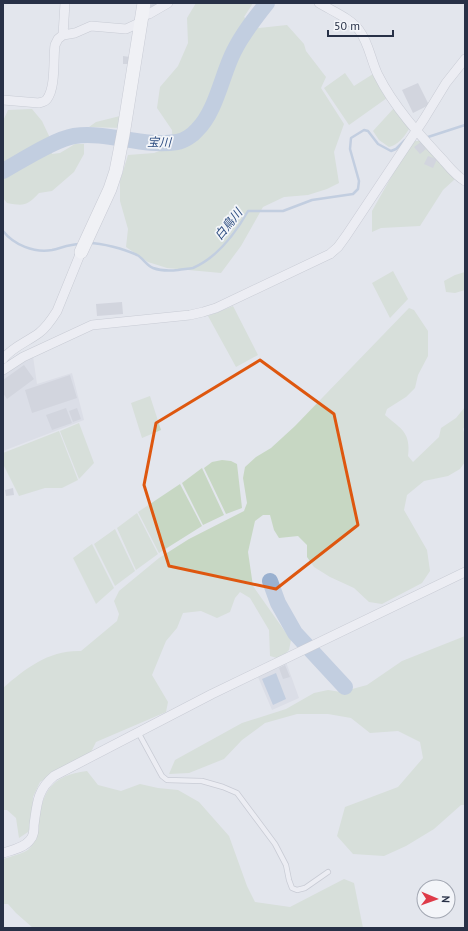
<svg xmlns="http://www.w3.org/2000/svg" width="468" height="931" font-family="'PT Sans','Noto Sans JP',sans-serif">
<rect width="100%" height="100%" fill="#e3e6ed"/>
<path fill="#d1d5df" d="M33,356L37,384L72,373L84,420L3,451V375Z
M286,662L299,698L272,710L258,677Z"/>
<path fill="#c7d7c3" d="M196,3H253L244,17L259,28L287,25L304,44L306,51L326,77L321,88L344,124L334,152L339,183L327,189L308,195L284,197L263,207L241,246L221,273L167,268L148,262L126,247L128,229L120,201V181L128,155L154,153L173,146L172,130L157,108L160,87L178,66L188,43L187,18Z
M345,73L354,86L373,74L387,98L349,125L324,88Z
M394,108L409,129C404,137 398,145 389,147L379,140L373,131Z
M32,109L42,121L50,138L52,154L60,153L75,144H84V154L74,172L52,191L39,193C27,206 24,206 7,203L3,198V121L8,110Z
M120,116L122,128L89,127L96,122Z
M415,141H423L455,179L443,190L420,226L381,228L372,232V211L407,149Z
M393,271L408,299L390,318L372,283Z
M465,272V290L455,293L446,292L444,281L455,275Z
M233,306L258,355L236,367L208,316Z
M409,308L414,310L428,331V356L418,375L415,388L406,397L387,409L385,415C401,429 411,432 408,456L413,462L439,437L441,428L456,418L465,407V426L463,429L465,435V462L460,469L448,476L424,481L407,495L404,510L427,550L430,571L422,583L382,604L369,602L354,588L330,577L314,567L307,557V545L298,536L279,538L274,530L270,515H263L255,521L248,552L253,586L291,640L289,650L280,659L270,656L269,630L250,598L240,592L235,598L230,612L217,618L201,611L183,613L177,628L166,641L152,675L168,702L166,712L96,742L91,752L64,767L40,782L33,797L32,822L28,832L19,838L16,818L7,810H3V688C26,668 49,650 81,651L117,621L119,614L114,601L119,591L159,558L189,539L244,511L247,503L243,478L245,467L256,457L271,448L295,426Z
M150,396L161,430L142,438L131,403Z
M79,423L94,463L79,479L60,431Z
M59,431L78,480L62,488H45L19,496L3,464V453Z
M222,460L231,461L237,464L242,508L226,514L204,468L212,462Z
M202,468L224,515L203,525L182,483Z
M180,484L202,526L159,553L138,512Z
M137,513L158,554L136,570L117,528Z
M115,529L135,571L115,586L94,544Z
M92,544L114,588L96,604L73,558Z
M465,636V805H461L434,829L406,846L384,856L353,854L337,836L345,807L398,787L423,758L420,742L398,731L370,733L351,718L328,714H297L265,723L242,740L224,759L189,773L169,774L175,760L242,723L286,709L314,693L328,690L341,692L367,685L402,661Z
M87,771L98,785L121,791L140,784L158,788L178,790L199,802L229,836L247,886L255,902L290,907L344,879L354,883L363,928H33L16,913L8,904H3V859C9,857 25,853 29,849C36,842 37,833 38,824C43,790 51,776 87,771Z"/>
<path fill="#9ab1d0" d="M276,673L286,699L273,705L262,679Z"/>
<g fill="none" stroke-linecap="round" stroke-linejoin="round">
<path stroke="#9ab1d0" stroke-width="2.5" d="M428,137L465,125
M3,231C14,245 34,253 52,250C61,248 70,244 80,244
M89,243C102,243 124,249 137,255C143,258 147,266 153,268C161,271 169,271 178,270C182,269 188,269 193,268C218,257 235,234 248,211H283L312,200L353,194L358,189L359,181L350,149L351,138L364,130L368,131L378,144L391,151L396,149L405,140"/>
<path stroke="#9ab1d0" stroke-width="16" d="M3,171C21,161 55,139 74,136C108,131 143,148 177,142C184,141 193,135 197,130C216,112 222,74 234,51C243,33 255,18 267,3
M270,581L278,603L295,633L345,687"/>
</g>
<path fill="#bcc1cd" d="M154,3H165L153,10L150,5Z
M123,56L130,57V64H123Z
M418,83L429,105L413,113L402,90Z
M421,142L426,149L420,154L414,147Z
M428,156L437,159L433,168L424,164Z
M122,302L123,314L97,316L96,304Z
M24,365L34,379L7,399L3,393V380Z
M70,375L77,398L32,413L25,390Z
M66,408L72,423L52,430L46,415Z
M77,408L81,419L73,422L69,411Z
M13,488L14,495L6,496L5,490Z
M285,665L290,677L283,679L279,668Z"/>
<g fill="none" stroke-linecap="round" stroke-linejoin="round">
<defs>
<path id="lane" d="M138,732L162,776L167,780L202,781L223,787L237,793L275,844L286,865L289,880L292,888L297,890L305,888L328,872"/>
<path id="street" d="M319,3C332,11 350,18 359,30C369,43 371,61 378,75C394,107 419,134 443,160C449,167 456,176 465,181
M142,16L149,14L168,3
M63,35L65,3
M3,100L39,103C42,102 45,102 47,99C56,87 53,59 55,45L58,39L63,35L75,33L91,26L126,29L141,22
M3,359C12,347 27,342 39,333C47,327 52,319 57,311L81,252
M3,370L23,357L92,325L190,315L203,312L216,308L330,254L338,247L346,236L424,119L446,83L465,59
M3,853C12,850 24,848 30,840C34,836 34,830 34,825C37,804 37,790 54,776L212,694L465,572"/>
<path id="secondary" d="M81,252L110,189L116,171L123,135L144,3"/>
</defs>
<use href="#lane" stroke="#a7acb8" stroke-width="6"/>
<use href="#street" stroke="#a7acb8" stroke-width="10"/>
<use href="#secondary" stroke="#a7acb8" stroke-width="14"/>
<use href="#lane" stroke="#f6f7fa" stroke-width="4.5"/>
<use href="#street" stroke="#f6f7fa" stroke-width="9"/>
<use href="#secondary" stroke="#fff" stroke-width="13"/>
</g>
<path d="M0 0H468V931H0ZM260,360L334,414L358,525L276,589L169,566L144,485L156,423Z" fill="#e3e6ed" fill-opacity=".55" fill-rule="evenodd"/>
<path fill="none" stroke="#de570f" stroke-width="3" stroke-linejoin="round" d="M260,360L334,414L358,525L276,589L169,566L144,485L156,423Z"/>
<g text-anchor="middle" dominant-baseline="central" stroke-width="3.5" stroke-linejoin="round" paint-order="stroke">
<g font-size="12" font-style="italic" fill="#2d4d80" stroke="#f3f5f9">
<text transform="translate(159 142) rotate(1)">宝川</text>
<text transform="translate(228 224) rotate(-51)">白鳥川</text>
</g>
</g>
<rect width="468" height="931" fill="none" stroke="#283147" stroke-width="8"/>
<g transform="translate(436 899) rotate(92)"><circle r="19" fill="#f3f5f9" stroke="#a2a7b2"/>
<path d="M0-3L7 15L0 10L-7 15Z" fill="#de3b49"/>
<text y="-6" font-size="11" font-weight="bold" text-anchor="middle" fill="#283147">N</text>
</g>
<path d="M328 30v6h65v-6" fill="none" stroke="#283147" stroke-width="2"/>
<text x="334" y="30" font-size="12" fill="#283147" stroke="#f3f5f9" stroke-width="3" paint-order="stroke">50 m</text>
</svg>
